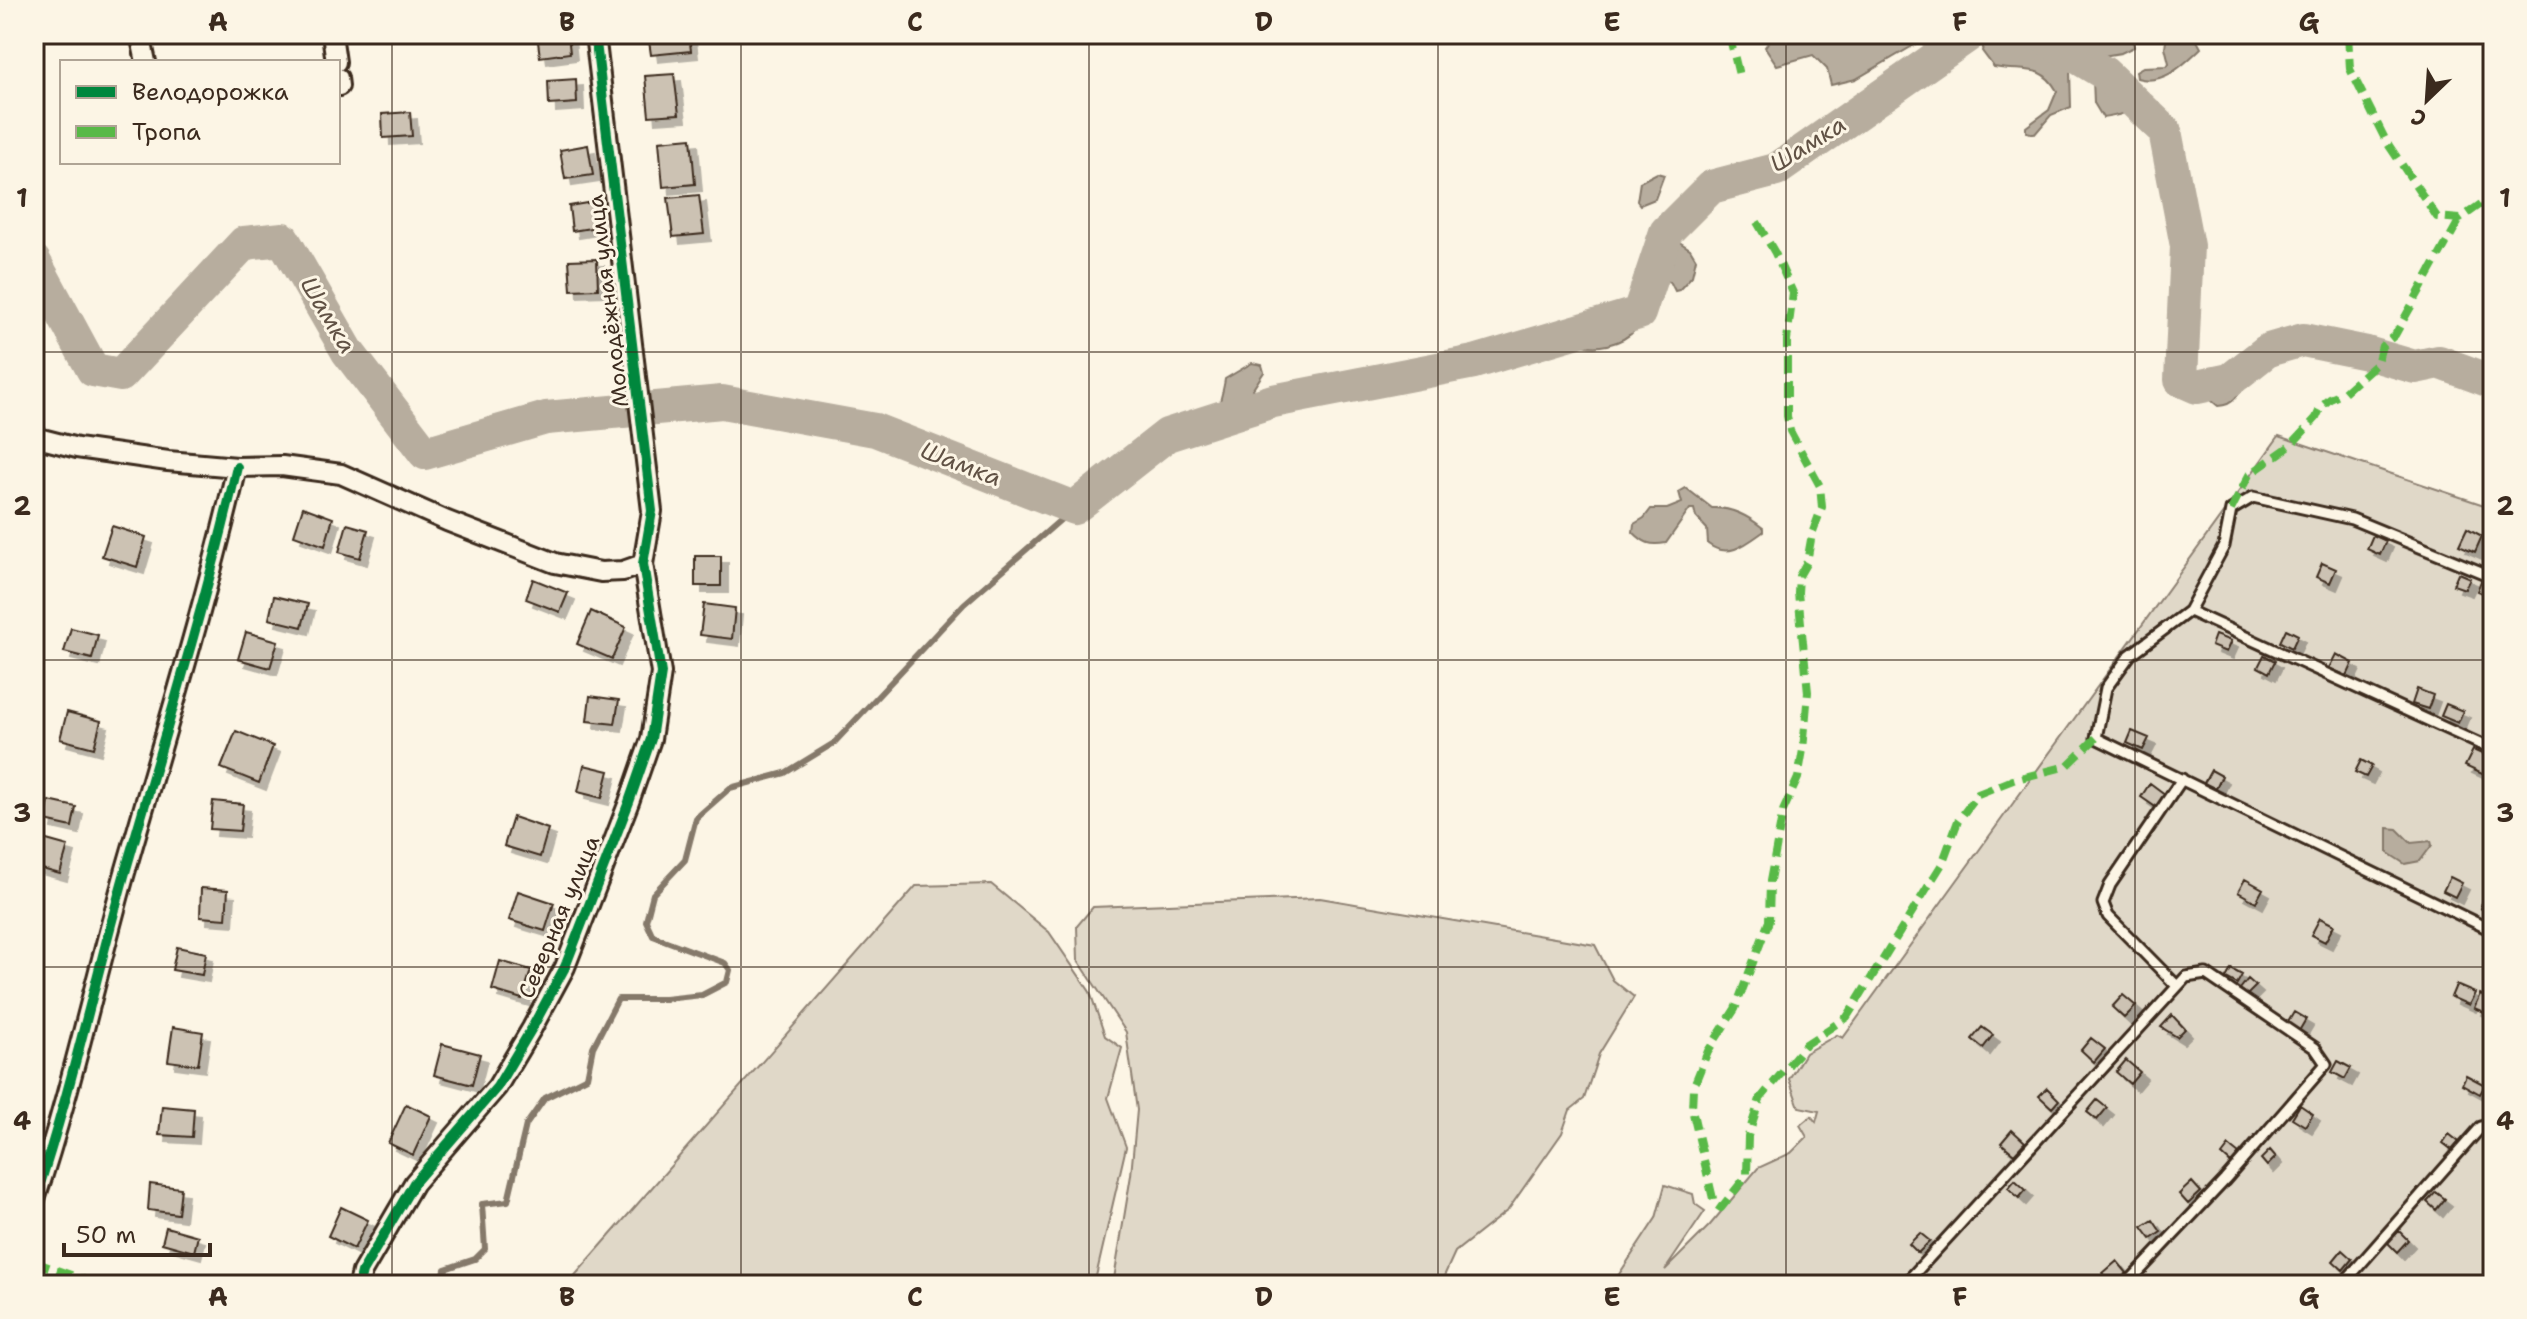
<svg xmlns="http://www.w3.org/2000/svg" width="2527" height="1319" font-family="'Shantell Sans',sans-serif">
<defs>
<filter id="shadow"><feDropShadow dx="7" dy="7" stdDeviation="0" flood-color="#0004"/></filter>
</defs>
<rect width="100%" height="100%" fill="#fcf5e5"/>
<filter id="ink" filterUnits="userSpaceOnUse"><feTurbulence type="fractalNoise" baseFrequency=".0125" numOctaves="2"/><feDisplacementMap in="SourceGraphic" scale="16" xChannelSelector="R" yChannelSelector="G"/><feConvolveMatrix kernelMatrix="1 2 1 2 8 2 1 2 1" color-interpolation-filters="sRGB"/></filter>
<g filter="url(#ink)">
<path fill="#e0d8c8" stroke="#8e8173" stroke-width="2" d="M2279,436L2493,508V1285H1612L1656,1218L1665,1185L1693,1194L1695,1204L1705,1211L1665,1270L1710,1225L1758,1168L1791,1153L1807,1137L1800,1125L1811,1116L1816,1122L1819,1111L1799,1107L1789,1079L1805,1053L1837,1035L1843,1038Z
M991,884L1049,932L1090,992L1105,1036L1122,1048L1108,1098L1126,1147L1094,1285H554L571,1280L916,886Z
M1320,898L1595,945L1613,980L1634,997L1599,1054L1584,1099L1570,1110L1562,1133L1508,1210L1455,1252L1440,1285H1113L1131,1175L1137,1110L1126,1032L1078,960L1077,926L1093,907Z"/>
<path fill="#b7ad9e" stroke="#85796b" stroke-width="2" d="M1774,34H1933L1856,79L1831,85L1827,69L1813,55L1777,65L1765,47Z
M1986,34H2131L2134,47L2121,53L2072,61L2070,70L2071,107L2051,115L2035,134L2026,132V127L2049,110L2057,91C2041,62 2023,73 1994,67L1982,51Z
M2167,35L2195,37L2201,48C2183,65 2163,86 2137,78L2136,71L2143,67L2167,66L2169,63L2165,47Z
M2093,79L2118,87L2133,84L2139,95C2134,114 2120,115 2103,118L2094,103Z
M1657,173L1664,175L1655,199L1640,205L1637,201L1640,182Z
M1673,238L1690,249L1696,259L1692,276L1679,290L1675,291L1671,283L1664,279L1673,261Z
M1633,321H1637V328C1622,345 1593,352 1573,341L1576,330L1595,327L1611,330Z
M2259,344L2270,347C2265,352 2258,354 2254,359C2240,375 2245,405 2218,406L2212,401L2211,389L2214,386L2233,381L2237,374L2235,358L2247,347Z
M1252,363L1262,365L1264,372L1247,398L1229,407L1228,424L1216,426C1216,410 1223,395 1225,379Z
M1686,488L1712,508C1732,507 1748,516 1763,528V532C1745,545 1728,559 1708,544L1707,529L1696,517L1694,509H1690L1666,543C1650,546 1644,543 1633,532L1634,524L1644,518L1651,509H1667L1682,503L1679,492Z
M2388,828L2397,829L2411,843L2431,841L2432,845L2420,861L2405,864L2388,853Z"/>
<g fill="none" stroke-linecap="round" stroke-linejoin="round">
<path stroke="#85796b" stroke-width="6" d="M442,1285L445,1269L475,1259L485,1249L482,1204L508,1201L526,1125L545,1098L587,1077L593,1047L618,999H665L702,995L727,982L730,970L725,963L653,936L646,921L653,894L685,860L696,818L730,788L785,773L834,743L964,604L1074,508"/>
<path stroke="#b7ad9e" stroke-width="34" d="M2041,35L2104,73L2165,131L2187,246L2181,380L2197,387L2230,380L2268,350L2303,340L2367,353L2415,367L2439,362L2493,382
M34,261L93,370L121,375L244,243L283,239L348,352L425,453L546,418L722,402L875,430L1074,508L1167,435L1273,401L1474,362L1639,313L1666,232L1711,187L1776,170L1970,34"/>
</g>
<path fill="#ccc2b3" stroke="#3b2a1e" stroke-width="2" filter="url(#shadow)" d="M537,34H568L570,53L540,57Z
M648,34H689L691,51L651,55Z
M674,74L679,114L649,116L645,76Z
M576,79L577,103L549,105L548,81Z
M410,112L412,136L383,138L382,114Z
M691,138L695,184L663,187L659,141Z
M588,145L593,175L565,179L560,150Z
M699,195L704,234L673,237L668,198Z
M593,202L597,227L572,231L569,206Z
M597,259L598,289L571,290L569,260Z
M303,507L333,518L325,546L294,535Z
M347,524L368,530L360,558L339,552Z
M112,526L146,537L137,567L102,556Z
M2467,528L2482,536L2475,552L2459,545Z
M2373,535L2386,541L2380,555L2367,549Z
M695,556H721V586H695Z
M2322,563L2336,569L2330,583L2316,577Z
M2458,573L2470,578L2465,589L2453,585Z
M533,579L568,593L560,612L526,599Z
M2481,581L2493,586L2489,596L2477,591Z
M274,596L308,604L302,627L269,619Z
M704,604L735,608L732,639L700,635Z
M591,611L626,627L612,659L577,644Z
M71,628L98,635L92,659L64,652Z
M2286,629L2298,635L2292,648L2280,642Z
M246,632L278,641L270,668L238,659Z
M2215,635L2231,641L2226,652L2211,646Z
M2336,654L2353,663L2347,676L2329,668Z
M2264,655L2275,661L2269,673L2258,667Z
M2417,689L2433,695L2428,709L2412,704Z
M590,696L619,700L615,724L587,721Z
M2446,704L2463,711L2458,723L2441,716Z
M67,712L101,721L94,748L60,739Z
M236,731L273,746L259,783L221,768Z
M2132,731L2149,738L2143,750L2127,743Z
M2473,750L2493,759V779L2465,766Z
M2361,760L2372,766L2366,777L2355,772Z
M584,765L609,771L602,798L578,792Z
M2211,770L2222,776L2216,789L2204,783Z
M2150,783L2166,795L2157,808L2141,797Z
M49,801L76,807L72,827L45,821Z
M213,801L243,804L240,831L210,829Z
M513,817L548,829L540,857L504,846Z
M43,839L68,846L60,874L35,867Z
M2450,877L2462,883L2455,897L2443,891Z
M2245,879L2263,889L2256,902L2238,892Z
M201,888L228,890L226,919L200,917Z
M518,891L554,903L545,931L509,920Z
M2485,897L2493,901V915L2480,908Z
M2320,918L2334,925L2325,942L2311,935Z
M177,947L206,953L202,975L172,970Z
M500,961L531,970L522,999L492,990Z
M2231,969L2242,975L2237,984L2226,978Z
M2248,979L2256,986L2247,995L2240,989Z
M2456,985L2475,993L2469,1005L2451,997Z
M2480,994L2493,1000V1016L2474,1008Z
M2123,995L2136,1006L2124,1018L2112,1007Z
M2294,1012L2306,1019L2299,1031L2287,1024Z
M2172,1015L2185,1029L2177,1037L2161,1027Z
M173,1027L203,1032L198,1065L168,1061Z
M1982,1027L1993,1035L1983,1048L1972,1039Z
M2091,1038L2105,1049L2094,1062L2081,1050Z
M442,1044L480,1054L472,1085L434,1075Z
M2126,1060L2140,1072L2130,1084L2116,1072Z
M2338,1061L2351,1068L2345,1079L2332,1072Z
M2466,1075L2485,1085L2480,1094L2462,1084Z
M2047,1088L2059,1100L2052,1108L2039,1096Z
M2097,1100L2107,1108L2097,1120L2087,1112Z
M406,1104L431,1116L413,1155L388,1143Z
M2300,1105L2313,1114L2305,1126L2292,1118Z
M162,1106L194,1109L192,1137L159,1135Z
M2012,1130L2025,1142L2014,1154L2001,1143Z
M2449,1134L2459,1142L2452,1150L2443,1143Z
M2229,1146L2239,1154L2231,1163L2222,1155Z
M2270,1150L2276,1157L2267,1166L2261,1159Z
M2015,1180L2026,1190L2019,1198L2008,1188Z
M2192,1182L2201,1192L2188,1204L2179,1194Z
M150,1184L181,1188L178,1214L148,1210Z
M2436,1192L2445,1199L2436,1210L2427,1202Z
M341,1207L368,1220L354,1249L328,1236Z
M2153,1220L2161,1232L2151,1239L2142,1227Z
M166,1227L198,1236L194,1252L162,1243Z
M2399,1231L2408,1240L2397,1252L2388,1243Z
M1920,1233L1930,1241L1918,1253L1909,1244Z
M2342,1250L2352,1259L2343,1270L2333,1261Z
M2117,1261L2127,1273L2113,1285L2103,1273Z"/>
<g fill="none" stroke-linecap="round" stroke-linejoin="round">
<defs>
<path id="lane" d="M2493,577L2352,519L2253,497L2231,510L2224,546L2189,611L2130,655L2106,688L2096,738L2493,931
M2189,611L2493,750
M2177,986L2108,916L2103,903L2110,885L2182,779
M1904,1285L2186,977L2206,974L2315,1048L2326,1064L2225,1180L2126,1285
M2342,1285L2481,1127L2493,1124"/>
<path id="street" d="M140,34L146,62
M332,34L336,62
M338,78L339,86
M34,437L77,448L168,461L237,467L282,466L341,474L447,521L555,563L601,572L623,571L643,564
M34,1202C70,1095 94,984 124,876C163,740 205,605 237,467
M359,1285L362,1272L414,1183L497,1087L532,1028L565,967L629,802L651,739L661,673L643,564L652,511L595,34"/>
</defs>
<use href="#lane" stroke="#3b2a1e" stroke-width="15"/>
<use href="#street" stroke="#3b2a1e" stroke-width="24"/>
<use href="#lane" stroke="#fcf5e5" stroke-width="9"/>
<use href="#street" stroke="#fcf5e5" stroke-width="18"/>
<path stroke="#58b947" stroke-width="8" stroke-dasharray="16 8" stroke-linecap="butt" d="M1729,34L1739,75
M2348,34L2350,69L2386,141L2437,217L2460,219L2481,204L2493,192
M1757,222L1775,253L1793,293L1787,340V416L1790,431L1820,486L1822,507L1812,534L1807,562L1799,576L1798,593L1808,692L1803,750L1798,778L1783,811L1770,881L1769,921L1735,1009L1708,1051L1693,1088L1692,1109L1714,1203L1721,1208L1747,1175L1748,1136L1760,1099L1806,1044L1847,1017L1942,864L1958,821L1978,794L2013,780L2067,766L2096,738
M2231,510L2249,475L2290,446L2316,418L2321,407L2330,399L2342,394L2377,363L2382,346L2395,335L2460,219
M34,1262L99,1285"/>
<defs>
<path id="cycleway" d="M34,1202C70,1095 94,984 124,876C163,740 205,605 237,467
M359,1285L362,1272L414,1183L497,1087L532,1028L565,967L629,802L651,739L661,673L643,564L652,511L595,34"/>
</defs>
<use href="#cycleway" stroke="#fcf5e5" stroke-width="15"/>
<use href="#cycleway" stroke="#00873e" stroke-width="10"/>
</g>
</g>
<path fill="none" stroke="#3b2a1e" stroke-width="2" stroke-opacity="0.55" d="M392,34V1285M741,34V1285M1089,34V1285M1438,34V1285M1786,34V1285M2135,34V1285M34,352H2493M34,660H2493M34,967H2493"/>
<g text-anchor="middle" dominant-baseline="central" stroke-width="6" stroke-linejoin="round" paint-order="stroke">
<g font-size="22" fill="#3b2a1e" stroke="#fcf5e5">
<text transform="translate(608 301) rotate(-97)">Молодёжная улица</text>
<text transform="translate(559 917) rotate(-67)">Северная улица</text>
</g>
<g font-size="24" font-style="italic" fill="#605144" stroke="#fcf5e5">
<text transform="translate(1808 144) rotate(-32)">Шамка</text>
<text transform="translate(328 315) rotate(59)">Шамка</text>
<text transform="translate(961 464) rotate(21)">Шамка</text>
</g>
</g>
<rect width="2527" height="1319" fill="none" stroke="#fcf5e5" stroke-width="88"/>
<rect x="60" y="60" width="280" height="104" fill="#fcf5e5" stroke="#afa495" stroke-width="2"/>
<rect x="76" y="86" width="40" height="12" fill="#00873e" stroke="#afa495" stroke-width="2"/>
<text x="132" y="100" font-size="24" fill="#3b2a1e">Велодорожка</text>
<rect x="76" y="126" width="40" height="12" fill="#58b947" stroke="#afa495" stroke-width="2"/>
<text x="132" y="140" font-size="24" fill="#3b2a1e">Тропа</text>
<g transform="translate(2427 100) rotate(205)" stroke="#fcf5e5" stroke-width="6" paint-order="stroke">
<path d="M0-6L14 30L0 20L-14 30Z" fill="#3b2a1e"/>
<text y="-12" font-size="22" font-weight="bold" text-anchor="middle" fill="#3b2a1e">С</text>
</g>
<path d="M64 1243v12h146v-12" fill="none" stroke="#3b2a1e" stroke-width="4"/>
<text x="76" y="1243" font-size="24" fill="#3b2a1e" stroke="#fcf5e5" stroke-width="6" paint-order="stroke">50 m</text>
<rect x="44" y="44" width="2439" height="1231" fill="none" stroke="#3b2a1e" stroke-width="3"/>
<g font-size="26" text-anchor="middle" font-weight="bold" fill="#3b2a1e">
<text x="218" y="31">A</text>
<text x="567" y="31">B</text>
<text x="915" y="31">C</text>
<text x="1264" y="31">D</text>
<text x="1612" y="31">E</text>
<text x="1960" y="31">F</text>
<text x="2309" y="31">G</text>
<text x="22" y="207">1</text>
<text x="2505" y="207">1</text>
<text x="22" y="515">2</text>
<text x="2505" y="515">2</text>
<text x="22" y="822">3</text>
<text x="2505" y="822">3</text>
<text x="22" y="1130">4</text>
<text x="2505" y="1130">4</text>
<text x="218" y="1306">A</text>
<text x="567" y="1306">B</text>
<text x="915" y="1306">C</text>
<text x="1264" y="1306">D</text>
<text x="1612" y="1306">E</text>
<text x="1960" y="1306">F</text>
<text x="2309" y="1306">G</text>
</g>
</svg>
